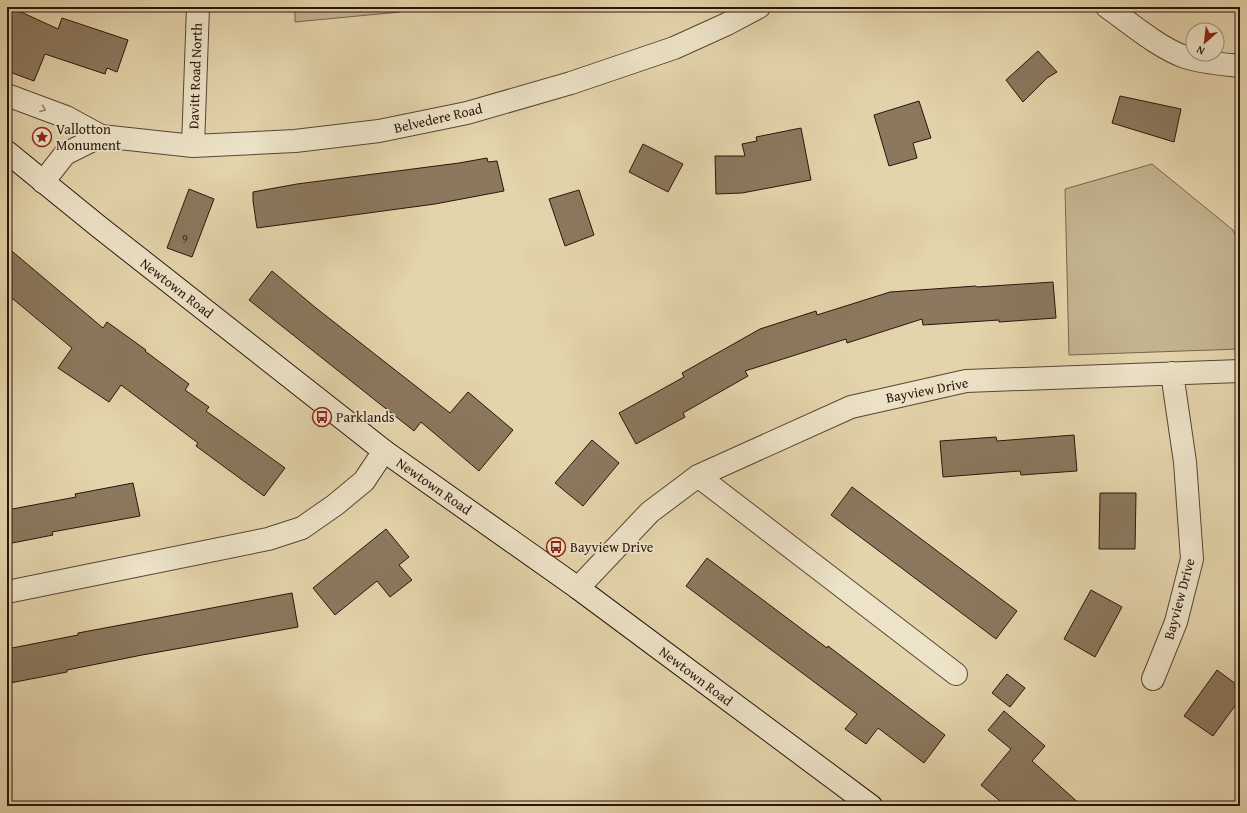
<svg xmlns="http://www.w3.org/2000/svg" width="1247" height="813" font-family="'Gentium Book Plus',serif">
<rect width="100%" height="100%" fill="#e4d4ab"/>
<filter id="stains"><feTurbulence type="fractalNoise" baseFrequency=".005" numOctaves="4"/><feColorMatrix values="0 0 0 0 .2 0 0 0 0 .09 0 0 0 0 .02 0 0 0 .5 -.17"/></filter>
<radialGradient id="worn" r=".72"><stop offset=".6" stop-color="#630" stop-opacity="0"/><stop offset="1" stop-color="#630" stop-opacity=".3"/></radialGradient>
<path fill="#c4b490" stroke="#77644e" d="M295,7H400V12L295,22Z
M1152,164L1233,230L1240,246V349L1069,355L1065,189Z"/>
<path fill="#8b785e" stroke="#2a150b" d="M7,7H10L58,29L62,18L128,40L117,72L107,68L105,74L45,54L34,81L7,71Z
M1038,51L1057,72L1047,78L1023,102L1006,80Z
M1120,96L1181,109L1174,142L1112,123Z
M919,101L931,138L913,143L917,158L889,166L874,115Z
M801,128L811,180L742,193L716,194L715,156H745L742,144L757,141L756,137Z
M643,144L683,164L668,192L629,172Z
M487,158L488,162L497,161L504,191L435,204L257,228L253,201V192L297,184L459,163Z
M189,189L214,199L192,257L167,248Z
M579,190L594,235L565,246L549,199Z
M7,247L103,328L107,322L146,350L145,351L189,384L185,390L209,407L206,411L285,468L264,496L196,446L198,443L121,385L109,402L58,368L72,348L7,294Z
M272,271L316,308L450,413L468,392L513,430L479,471L421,422L414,431L249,300Z
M1053,282L1056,318L999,322V320L923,325L922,319L847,343L846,339L745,371L748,376L683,413L685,417L636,444L619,413L684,377L682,373L760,329L816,311L817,315L890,292L976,286L977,287Z
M1074,435L1077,471L1021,475L1020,471L943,477L940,441L996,437L997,441Z
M592,440L619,463L583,506L555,483Z
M133,483L140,516L52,532L53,535L7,544V510L76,497L75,494Z
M852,487L1017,611L996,639L831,515Z
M1100,493H1136L1135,549H1099Z
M386,529L409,557L399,565L412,580L390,597L377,581L335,615L313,588Z
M707,558L827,648L828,646L945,735L924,763L878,728L866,744L845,729L857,714L686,586Z
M1091,590L1122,607L1095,657L1064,639Z
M292,593L298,627L142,655L67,670V672L10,683L7,669V649L78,635V633Z
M1217,670L1240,687V699L1213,736L1184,716Z
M1007,674L1025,688L1010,707L992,693Z
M1004,711L1045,746L1032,761L1082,806H1006L981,785L1011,749L988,730Z"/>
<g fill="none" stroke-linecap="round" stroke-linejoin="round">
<defs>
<path id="minor" d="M698,476L956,674
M578,588L650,512L698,476L851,407L966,381L1240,371
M7,592L268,539L302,528L335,505L364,481L384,451
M1153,679L1176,622L1192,559L1185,462L1172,373"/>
<path id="tertiary" d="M1107,7C1130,23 1159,48 1185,57C1203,63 1222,64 1240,66
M7,95L66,117L101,136L193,146L295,141L379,131L467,113L571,83L674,48L727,24L759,7
M193,146L198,7
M43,182L65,154L101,136"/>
<path id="secondary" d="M7,152L98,226L384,451L578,588L871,806"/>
</defs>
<use href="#minor" stroke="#584533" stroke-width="24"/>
<use href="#tertiary" stroke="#584533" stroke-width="24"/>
<use href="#secondary" stroke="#2a150b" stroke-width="24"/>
<use href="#minor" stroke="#ede3c8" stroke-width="22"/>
<use href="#tertiary" stroke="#ede3c8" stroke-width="22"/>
<use href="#secondary" stroke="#ede3c8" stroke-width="22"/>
</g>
<defs><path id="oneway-chevron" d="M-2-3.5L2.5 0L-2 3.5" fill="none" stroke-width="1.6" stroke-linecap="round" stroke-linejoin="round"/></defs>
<use stroke="#958673" href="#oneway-chevron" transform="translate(43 109) rotate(21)"/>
<defs>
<symbol id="sight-ring" viewBox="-11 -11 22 22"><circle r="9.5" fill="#ede3c8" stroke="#8f2418" stroke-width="1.5"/><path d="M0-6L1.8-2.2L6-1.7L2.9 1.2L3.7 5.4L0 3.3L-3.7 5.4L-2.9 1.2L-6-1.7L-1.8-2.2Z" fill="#8f2418"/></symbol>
<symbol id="bus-ring" viewBox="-11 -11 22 22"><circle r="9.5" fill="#ede3c8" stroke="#8f2418" stroke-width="1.5"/><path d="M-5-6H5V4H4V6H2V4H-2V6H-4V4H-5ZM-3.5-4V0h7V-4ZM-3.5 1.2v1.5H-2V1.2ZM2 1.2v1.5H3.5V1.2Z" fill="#8f2418"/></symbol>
</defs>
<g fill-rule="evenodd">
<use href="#sight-ring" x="31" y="126" width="22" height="22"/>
<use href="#bus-ring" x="311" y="406" width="22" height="22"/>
<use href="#bus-ring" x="545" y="536" width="22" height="22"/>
</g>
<g text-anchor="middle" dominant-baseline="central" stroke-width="3.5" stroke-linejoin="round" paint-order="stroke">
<g font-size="12" fill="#422e20">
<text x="185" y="238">9</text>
</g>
<g font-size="14" fill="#2a150b" stroke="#ede3c8">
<text transform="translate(195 76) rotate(-88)">Davitt Road North</text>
<text transform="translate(438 118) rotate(-13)">Belvedere Road</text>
<text transform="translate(177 288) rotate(38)">Newtown Road</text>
<text transform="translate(927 390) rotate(-11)">Bayview Drive</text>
<text transform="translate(434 486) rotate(35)">Newtown Road</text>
<text transform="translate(1179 599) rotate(-75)">Bayview Drive</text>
<text transform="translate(696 676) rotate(37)">Newtown Road</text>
</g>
<g font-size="14" fill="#2a150b" stroke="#ede3c8" text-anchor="start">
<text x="56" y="129">Vallotton<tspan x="56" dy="16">Monument</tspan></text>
<text x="336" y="417">Parklands</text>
<text x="570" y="547">Bayview Drive</text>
</g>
</g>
<rect width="1247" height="813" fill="none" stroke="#e4d4ab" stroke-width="24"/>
<rect x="8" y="8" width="1231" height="797" fill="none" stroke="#2a150b" stroke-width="2"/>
<rect x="12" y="12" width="1223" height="789" fill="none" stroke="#2a150b"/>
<g transform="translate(1205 42) rotate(208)"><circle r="19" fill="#ede3c8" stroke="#9f917c"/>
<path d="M0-3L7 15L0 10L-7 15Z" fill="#8f2418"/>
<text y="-6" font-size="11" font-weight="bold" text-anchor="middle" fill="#2a150b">N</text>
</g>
<rect width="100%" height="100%" filter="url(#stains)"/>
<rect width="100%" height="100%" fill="url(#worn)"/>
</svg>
